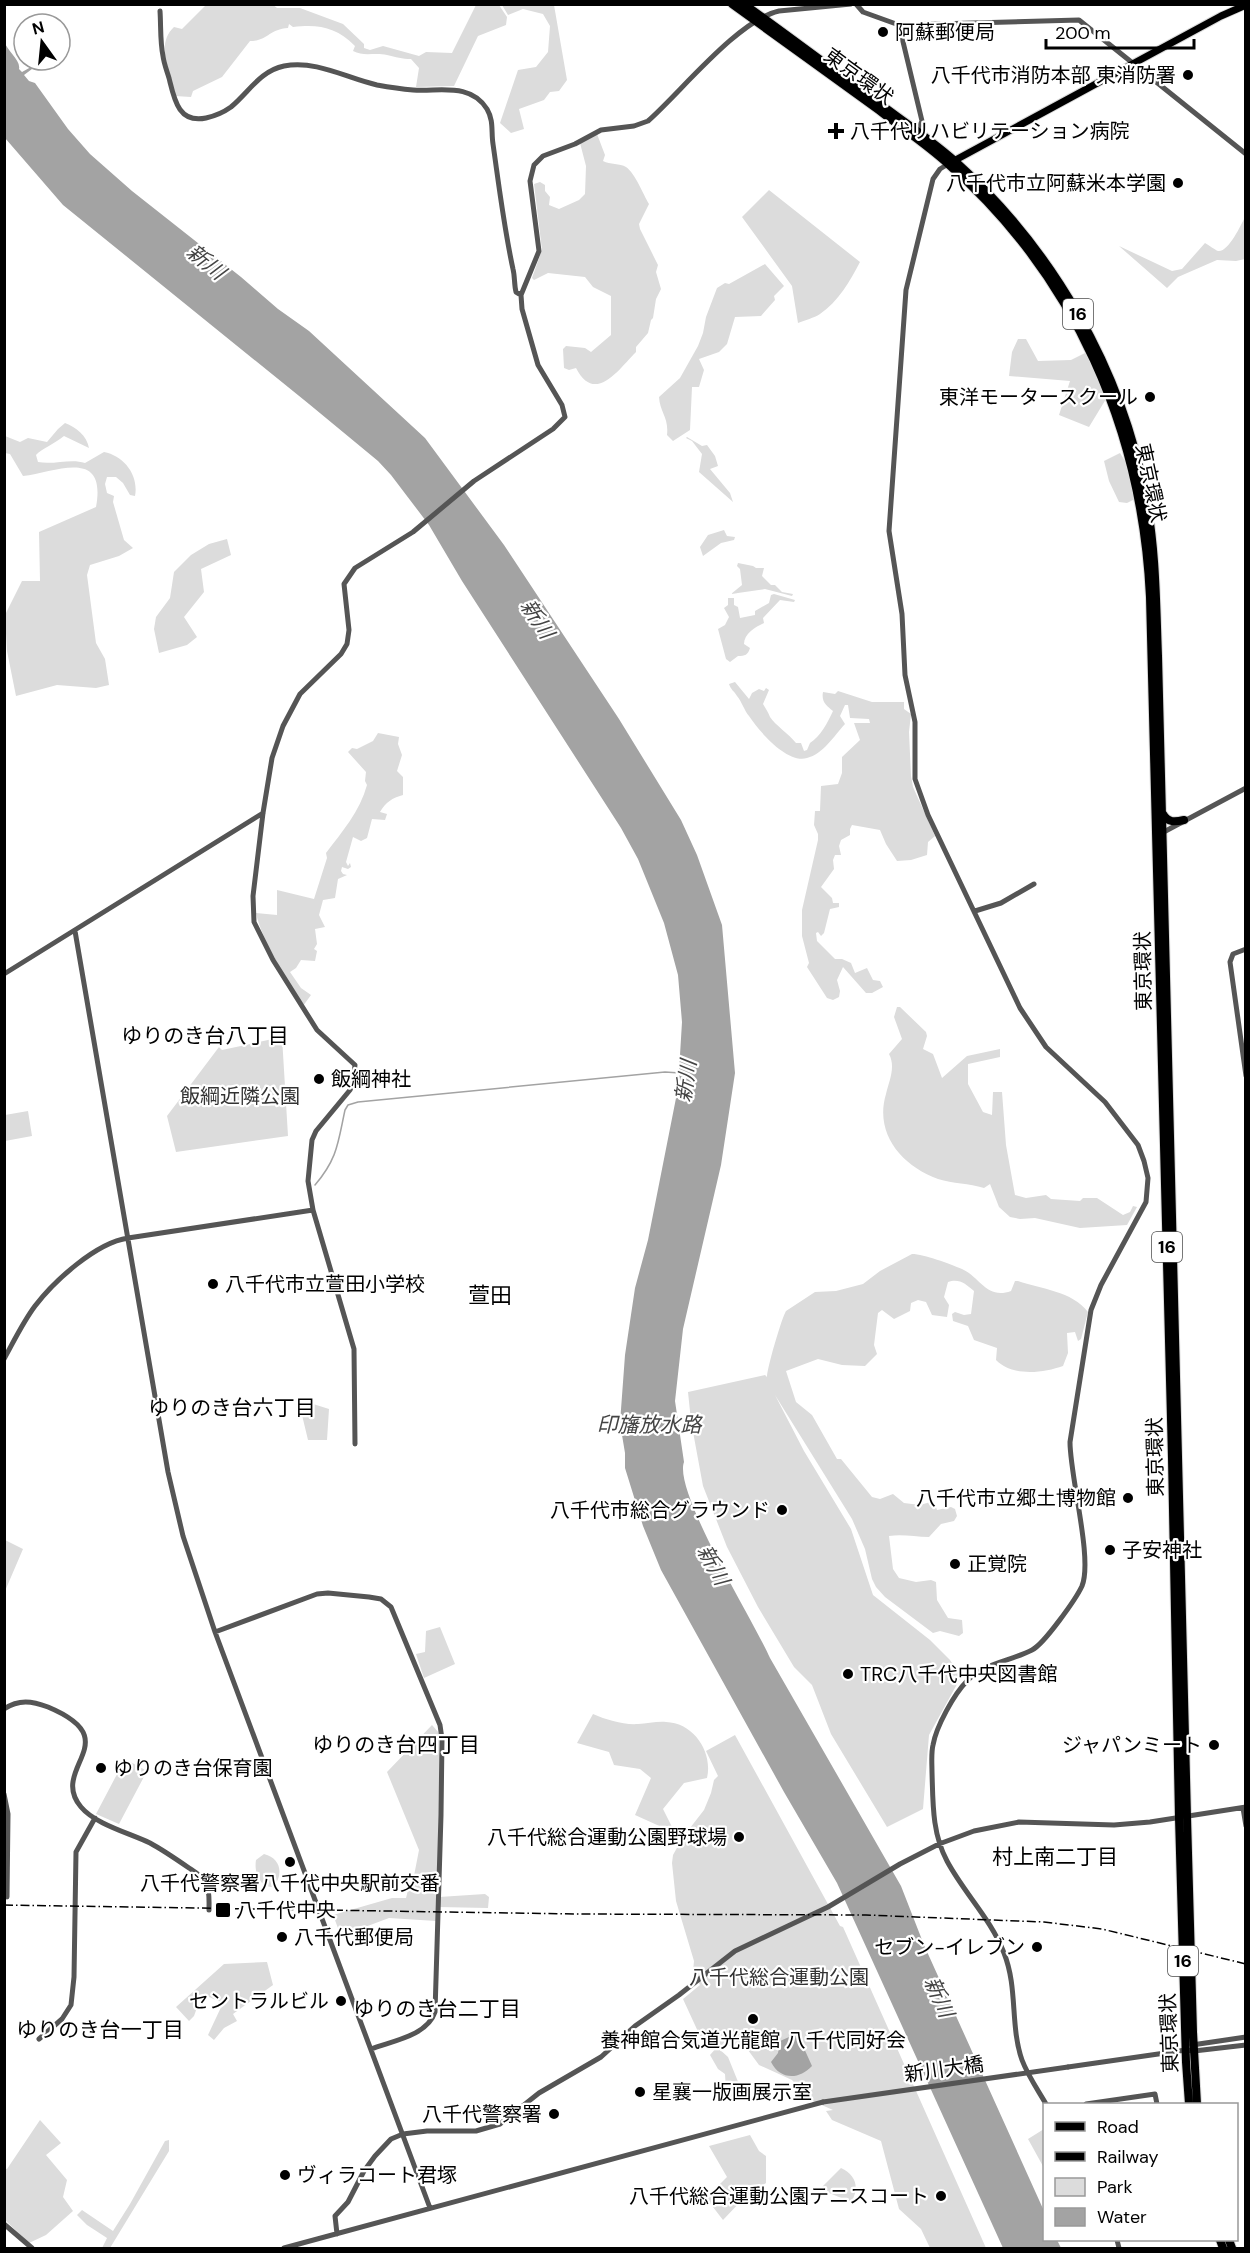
<svg xmlns="http://www.w3.org/2000/svg" width="1250" height="2253" font-family="'DM Sans','Noto Sans JP',sans-serif">
<rect width="100%" height="100%" fill="#fff"/>
<path fill="#dcdcdc" d="M272,4L277,8H300L343,24L364,44V48L370,50L383,46L419,56L426,52L452,53L476,5H499L507,17L506,25L478,36L454,86L416,87L419,68L411,59C402,59 396,57 387,55C375,52 364,57 353,51L355,46C336,27 319,24 293,27L289,24L288,28C269,29 268,41 250,41L222,77L193,91L191,97L175,96C172,73 154,46 174,27L182,29L206,5Z
M502,5H554L567,80L559,91L550,92L544,100L519,109L524,129L511,133L500,123L518,70L536,67L548,52L550,26L543,14L523,9L508,15Z
M597,134L605,155L603,161C610,165 620,163 626,167C635,173 643,194 649,204L639,224L640,229L658,265L656,272L661,289L656,299L653,318L651,320L648,333L636,347V352C619,369 595,405 576,368L569,370L564,368L563,349L566,346L585,348L591,352L611,335V296L593,287L585,277L548,273L534,280L532,278L542,250L534,184L540,182L545,185V191L550,197L549,205L559,209L579,200L585,194L586,166L580,143Z
M769,190L860,262C850,281 838,302 820,314C814,318 805,320 798,323L792,286L742,217Z
M1245,217V259L1236,261L1217,260L1178,277L1167,288L1119,246L1172,271L1182,269L1205,243C1209,245 1215,250 1218,251C1228,253 1241,225 1245,217Z
M765,264L784,286L774,296L775,300L761,316L735,317L727,344L719,352L699,359L704,370L699,387H692L690,430L673,441L667,435C669,417 660,413 659,397L680,378L698,346L703,333L706,317L717,288L725,283L729,284Z
M1018,339H1026L1038,361L1071,360L1087,352L1106,399L1089,427L1059,415L1070,381L1009,376L1012,352Z
M65,423C76,427 87,436 89,448L64,436C56,443 41,449 36,455L38,462C54,465 71,458 85,463L104,452C124,456 139,475 135,496L130,495L123,483L116,477H107L105,484L107,493L114,496L113,502L124,540L133,548L119,556L90,565L87,575L96,643L105,659L109,685L96,688L57,685L16,696L7,651L5,615L22,581H40L39,532L96,507C107,447 56,472 23,476L10,454L5,453V436L20,442L28,438L47,442L58,429Z
M687,437L702,446L707,445L715,456L718,466L710,469L730,493L733,502L699,472L702,454L692,441L686,438Z
M1120,453L1125,461L1135,499L1127,503L1119,502L1109,481L1104,461Z
M724,530L727,536L735,537L734,540L721,543L703,556L700,547L708,535Z
M227,539L231,555L201,569L204,592L184,617L197,637L187,645L159,653L154,629L156,617L170,598L174,572L191,555L209,544Z
M738,563L753,566L756,568H764L762,576L771,585H775L782,592L793,594L792,596L765,589L731,594L742,585L740,569L737,566Z
M774,594L795,600L794,602L780,600L763,618L764,623C755,627 744,634 744,644L750,648C748,655 745,656 738,656L730,662L726,659L718,629L725,625L729,617L724,608L728,605V598H734V605L738,607L740,618L755,615V611L769,603L771,595Z
M735,682L749,699L752,693L759,689L764,691L766,688L769,690L763,704C766,709 768,712 770,717C775,725 789,734 796,743H801L804,751L807,750L810,743C820,737 828,722 833,711C827,706 821,702 823,692L835,694L838,691L872,702H904V709L911,714L909,732L911,776L913,787L935,836L928,842L927,855L911,860L897,861L886,844L880,830L852,825L850,829V835L841,840L839,846L841,855H835L833,860L834,869L821,887L832,898L833,903H839V907L830,909L824,933L821,936L818,932L816,933L817,941L835,959H842L851,963L855,973L867,968L873,980L880,981L883,987L872,993H866L843,967L837,980L840,991L839,997L833,1000L827,998L807,967L809,963L802,936V910L818,840V834L814,825L815,811H820L821,786L838,784L842,773V757L860,740L854,723H870L869,719L850,718L848,705H845L840,716L845,724C834,736 823,754 807,758C787,764 759,731 749,716C744,710 742,702 737,696C734,691 731,690 729,684Z
M378,733L399,737L398,744L402,755L397,771L403,777V795C392,798 386,802 380,812L387,814L385,820L372,819L367,838L361,841L353,837L346,862L348,866L350,863L351,867L348,869L342,867L341,871L343,874L347,875L338,879L335,898L323,900L319,915L325,927L315,929L317,944L314,949L317,951L315,961L301,960L296,968L290,972L301,988L311,995L303,1006C288,980 262,942 256,913L277,915V890L314,899L327,858L326,853C342,832 360,811 367,785L365,781L366,772L348,752L352,748L357,749L373,741Z
M897,1007H900L926,1032L927,1036L923,1049L933,1054L942,1078L967,1056L1000,1049V1057L968,1064V1084L983,1112L992,1115L993,1092H1002L1006,1145L1015,1195L1026,1198L1046,1195L1051,1199L1080,1201L1083,1198H1097L1123,1215L1130,1212L1133,1206L1137,1207L1127,1225L1080,1228L1035,1218L1020,1219L1010,1217L999,1207L990,1184L984,1188C969,1183 953,1184 938,1179C902,1166 874,1134 886,1094C889,1081 896,1067 889,1054L902,1039L894,1017Z
M282,1037L288,1136L176,1152L167,1116L219,1047L222,1050Z
M28,1111L32,1136L5,1141V1115Z
M912,1254C924,1254 950,1264 962,1269C980,1277 987,1300 1011,1291L1015,1281H1018C1041,1289 1072,1291 1088,1312L1081,1339L1078,1341L1075,1332L1067,1333L1068,1353L1063,1366C1043,1373 1013,1377 996,1360L997,1348L974,1340L968,1326L953,1321L952,1314L955,1312L964,1315L971,1314L974,1291C966,1284 959,1278 948,1282L944,1297L949,1305L947,1317L932,1315L926,1302L918,1300L911,1303L910,1311L894,1319L882,1310L878,1313L874,1345L877,1354L865,1366L842,1365L818,1359L786,1371L796,1402L812,1415L837,1459H841L872,1497L880,1499L893,1494L904,1503L920,1505L934,1501L937,1510L951,1507L955,1509L957,1516L954,1521L941,1524L929,1537C915,1537 903,1534 889,1536L893,1569L899,1578L916,1582L931,1580L936,1582L937,1600L948,1618L962,1620L963,1633L959,1636L940,1631L933,1633L885,1597L876,1587L872,1579L865,1549L852,1519L775,1395L804,1451L851,1529L873,1595L930,1640L950,1660L961,1677L929,1735L923,1809L887,1827L831,1734L812,1685L794,1667L758,1607L727,1547L703,1486L691,1421L688,1392L765,1375L767,1377C767,1368 782,1317 786,1311L815,1292L836,1291L863,1284L880,1271Z
M310,1403L329,1409L327,1440H308L302,1415Z
M5,1540L23,1549L5,1591Z
M440,1627L455,1664L424,1678L416,1654L425,1652L426,1631Z
M593,1714C607,1720 623,1725 638,1724C647,1724 657,1721 666,1722C694,1723 713,1752 707,1778L684,1783L663,1809L672,1827L666,1829L635,1815L651,1778L640,1769L614,1765L609,1752L577,1743Z
M432,1725L439,1733V1897L485,1894L489,1897L488,1908L438,1907L436,1921L389,1918L341,1936L333,1915L392,1898H406L409,1886H412L419,1850L387,1772Z
M735,1735L840,1926L843,1927L986,2248H930L921,2229L899,2209L881,2141L832,2120L826,2111L833,2110L808,2099L792,2080L759,2065L748,2050L729,2046L706,2049L683,1999L700,1985L693,1972L694,1961L676,1901L672,1863L673,1855L683,1837L704,1810L711,1793L714,1780L718,1776L706,1751Z
M125,1759L147,1771L119,1824L96,1814Z
M264,1854C281,1858 284,1875 273,1887C259,1887 254,1872 256,1860Z
M267,1962L273,1985L233,2014L237,2021L224,2028L214,2040L208,2035L223,2003L202,1994L194,2016L189,2021L176,2007L224,1964Z
M717,2047L728,2057L743,2094L722,2099L726,2090L725,2074L718,2069L710,2055Z
M40,2120L61,2143L46,2155L67,2180L63,2197L73,2211L46,2235L29,2243L5,2220L4,2168L7,2169Z
M1044,2129V2168L1028,2139Z
M750,2135L759,2151L766,2156V2183L742,2200L723,2220L706,2198L727,2177L709,2146Z
M169,2140V2151L110,2248H102L107,2238L87,2225L77,2215L82,2210L113,2231L130,2204L165,2141Z
M841,2168C856,2175 860,2188 851,2202L822,2190L821,2188Z"/>
<path fill="#a3a3a3" d="M4,41C7,51 21,60 19,69L22,72L31,67L32,69L24,75L29,81L35,83L68,129L90,154L132,191L241,277L278,309L309,331L425,438L504,545L619,719L681,820L697,855L722,925L735,1073L721,1165L683,1329L675,1401L684,1462C673,1492 755,1623 770,1658L901,1886L924,1945L1044,2211V2240H1057L1061,2248H1003L837,1883L784,1792L661,1570L643,1526L625,1468V1453L620,1423L625,1355L635,1288L648,1240L678,1088L682,1022L678,975L664,923L638,859L621,828L462,581L429,525L391,475L378,461L309,404L63,205L5,138Z
M796,2034L798,2035L812,2066C799,2080 780,2080 771,2062L778,2053L780,2041Z"/>
<g fill="none" stroke-linecap="round" stroke-linejoin="round">
<path stroke="#a3a3a3" stroke-width="1.5" d="M315,1185C338,1158 338,1142 345,1110L348,1105L358,1102L665,1072L680,1073"/>
<defs>
<path id="primary" d="M950,163L1221,16L1246,5"/>
<path id="trunk" d="M732,4C781,40 831,75 880,111C903,129 927,145 948,164C1075,276 1142,429 1150,597L1172,1458L1179,1818L1186,2062L1189,2104
M744,4C787,35 830,67 872,98C900,119 929,138 955,161C1053,249 1122,369 1146,498C1156,550 1156,603 1158,656L1187,1817L1193,2032L1197,2104
M1163,814C1168,823 1175,822 1184,820
M1220,2240L1223,2248
M1229,2240L1232,2248"/>
</defs>
<use href="#primary" stroke="#dbdbdb" stroke-width="9"/>
<use href="#trunk" stroke="#dbdbdb" stroke-width="10"/>
<path stroke="#555" stroke-width="5" d="M856,4L863,12L899,25L1079,20L1246,154
M160,11C161,26 160,42 163,56C164,64 167,71 169,78C174,98 178,124 206,118C215,116 224,112 231,107C249,92 260,71 284,66C317,60 346,78 377,85C388,87 401,89 413,90C439,92 470,82 487,109C494,121 491,132 493,144C499,186 504,228 513,269C515,277 514,284 516,292L521,295
M899,25L922,121L917,131
M948,164L940,169L933,179L906,290L889,531L902,614L905,675L915,722V779L928,815L1020,1008L1046,1047L1105,1102L1138,1145L1144,1161L1148,1178L1146,1202L1101,1285L1091,1310L1070,1442C1070,1477 1093,1559 1082,1586C1076,1599 1044,1644 1032,1650C1011,1661 984,1663 967,1681C954,1694 936,1727 933,1745C931,1753 932,1764 932,1772C933,1803 932,1833 947,1861C964,1893 991,1919 1004,1953C1018,1988 1010,2026 1022,2060C1028,2076 1038,2090 1046,2104
M1160,834L1246,788
M975,911L1001,903L1034,884
M75,931L168,1472L183,1536L215,1632L430,2208
M1246,949L1233,954L1230,962L1246,1076
M4,974L263,813
M4,1359C14,1341 23,1322 35,1306C55,1280 96,1243 128,1238L313,1210
M355,1444L354,1349L313,1210L308,1181L312,1140L316,1131L350,1090L353,1083L355,1065L317,1030L273,960L254,922L253,896L263,813L272,758L283,726L300,694L341,654L347,644L349,630L344,584L355,568L413,532L474,481L553,429L565,417L562,405L538,365L522,309L521,295L539,251L530,181L534,165L543,156L575,144L601,130L634,126L648,121C680,93 738,20 779,11L851,4
M215,1632L317,1594L328,1593L369,1597L381,1599L391,1607L440,1725L442,1739L441,1815L435,2012C427,2036 392,2041 371,2049
M4,1709C19,1699 32,1701 48,1707C129,1741 48,1768 81,1807C95,1824 129,1833 150,1843C163,1850 176,1859 189,1868C195,1872 202,1876 206,1883C210,1891 209,1901 209,1910
M4,1794L8,1814L7,1897
M1243,1808L1246,1826
M39,2039L62,2019L71,2005L74,1977L76,1852L95,1818
M1192,2045L1246,2037
M1068,2067L1186,2050L1194,2051L1246,2045
M1086,2104L1155,2094L1157,2104
M4,2224L32,2248
M337,2234L335,2216L348,2202L364,2171L375,2156L391,2139L403,2134L427,2131H476L500,2124L539,2093L601,2057L635,2026L679,1995L735,1951L828,1907L900,1864L939,1844L974,1831L1019,1822L1114,1825L1150,1822L1246,1807
M1117,2240L1119,2248
M284,2248L823,2102"/>
<use href="#primary" stroke="#000" stroke-width="7"/>
<use href="#trunk" stroke="#000" stroke-width="8"/>
<path stroke="#000" stroke-width="1.5" stroke-dasharray="9 3 1.5 3" stroke-linecap="butt" d="M4,1905L575,1914L866,1915L1044,1922L1102,1929L1246,1964"/>
<path stroke="#555" stroke-width="5" d="M823,2102L1068,2067"/>
</g>
<g fill="#000" stroke="#fff" stroke-width="2">
<circle cx="883" cy="32" r="6"/>
<circle cx="1188" cy="75" r="6"/>
<path d="M833 122h6v6h6v6h-6v6h-6v-6h-6v-6h6z"/>
<circle cx="1178" cy="183" r="6"/>
<circle cx="1150" cy="397" r="6"/>
<circle cx="319" cy="1079" r="6"/>
<circle cx="213" cy="1284" r="6"/>
<circle cx="1128" cy="1498" r="6"/>
<circle cx="782" cy="1510" r="6"/>
<circle cx="1110" cy="1550" r="6"/>
<circle cx="955" cy="1564" r="6"/>
<circle cx="848" cy="1674" r="6"/>
<circle cx="1214" cy="1745" r="6"/>
<circle cx="101" cy="1768" r="6"/>
<circle cx="739" cy="1837" r="6"/>
<circle cx="290" cy="1862" r="6"/>
<rect x="215" y="1902" width="16" height="16" rx="3"/>
<circle cx="282" cy="1937" r="6"/>
<circle cx="1037" cy="1947" r="6"/>
<circle cx="341" cy="2001" r="6"/>
<circle cx="753" cy="2019" r="6"/>
<circle cx="640" cy="2092" r="6"/>
<circle cx="554" cy="2114" r="6"/>
<circle cx="285" cy="2175" r="6"/>
<circle cx="941" cy="2196" r="6"/>
</g>
<g text-anchor="middle" dominant-baseline="central" stroke-width="4.5" stroke-linejoin="round" paint-order="stroke">
<g fill="#fff" stroke="#4c4c4c" stroke-width="1.5">
<rect x="1063" y="299" width="30" height="30" rx="4.5"/>
<rect x="1152" y="1232" width="30" height="30" rx="4.5"/>
<rect x="1168" y="1946" width="30" height="30" rx="4.5"/>
</g>
<g font-size="18" font-weight="bold" fill="#000">
<text x="1078" y="314">16</text>
<text x="1167" y="1247">16</text>
<text x="1183" y="1961">16</text>
</g>
<g font-size="20" fill="#000" stroke="#fff" text-anchor="start">
<text x="895" y="32">阿蘇郵便局</text>
<text x="1176" y="75" text-anchor="end">八千代市消防本部 東消防署</text>
<text x="850" y="131">八千代リハビリテーション病院</text>
<text x="1166" y="183" text-anchor="end">八千代市立阿蘇米本学園</text>
<text x="1138" y="397" text-anchor="end">東洋モータースクール</text>
<text x="331" y="1079">飯綱神社</text>
<text x="225" y="1284">八千代市立萱田小学校</text>
<text x="1116" y="1498" text-anchor="end">八千代市立郷土博物館</text>
<text x="770" y="1510" text-anchor="end">八千代市総合グラウンド</text>
<text x="1122" y="1550">子安神社</text>
<text x="967" y="1564">正覚院</text>
<text x="860" y="1674">TRC八千代中央図書館</text>
<text x="1202" y="1745" text-anchor="end">ジャパンミート</text>
<text x="113" y="1768">ゆりのき台保育園</text>
<text x="727" y="1837" text-anchor="end">八千代総合運動公園野球場</text>
<text x="290" y="1883" text-anchor="middle">八千代警察署八千代中央駅前交番</text>
<text x="236" y="1910">八千代中央</text>
<text x="294" y="1937">八千代郵便局</text>
<text x="1025" y="1947" text-anchor="end">セブン-イレブン</text>
<text x="329" y="2001" text-anchor="end">セントラルビル</text>
<text x="753" y="2040" text-anchor="middle">養神館合気道光龍館 八千代同好会</text>
<text x="652" y="2092">星襄一版画展示室</text>
<text x="542" y="2114" text-anchor="end">八千代警察署</text>
<text x="297" y="2175">ヴィラコート君塚</text>
<text x="929" y="2196" text-anchor="end">八千代総合運動公園テニスコート</text>
</g>
<g font-size="20" fill="#000" stroke="#fff">
<text transform="translate(859 76) rotate(36)">東京環状</text>
<text transform="translate(1151 483) rotate(78)">東京環状</text>
<text transform="translate(1143 971) rotate(-91)">東京環状</text>
<text transform="translate(1155 1457) rotate(-91)">東京環状</text>
<text transform="translate(1169 2033) rotate(-92)">東京環状</text>
<text transform="translate(944 2069) rotate(-8)">新川大橋</text>
</g>
<g font-size="20" fill="#333" stroke="#fff">
<text x="240" y="1096">飯綱近隣公園</text>
<text x="779" y="1977">八千代総合運動公園</text>
</g>
<g font-size="21" font-style="italic" fill="#444" stroke="#fff">
<text transform="translate(206 262) rotate(39)">新川</text>
<text transform="translate(537 619) rotate(57)">新川</text>
<text transform="translate(686 1081) rotate(-82)">新川</text>
<text x="649" y="1425">印旛放水路</text>
<text transform="translate(713 1565) rotate(61)">新川</text>
<text transform="translate(939 1997) rotate(66)">新川</text>
</g>
<g font-size="21" fill="#000" stroke="#fff">
<text x="205" y="1036">ゆりのき台八丁目</text>
<text x="232" y="1408">ゆりのき台六丁目</text>
<text x="396" y="1745">ゆりのき台四丁目</text>
<text x="1055" y="1857">村上南二丁目</text>
<text x="437" y="2009">ゆりのき台二丁目</text>
<text x="100" y="2030">ゆりのき台一丁目</text>
</g>
<g font-size="22" fill="#000" stroke="#fff">
<text x="490" y="1295">萱田</text>
</g>
</g>
<rect width="1250" height="2253" fill="none" stroke="#000000" stroke-width="12"/>
<rect x="1043" y="2103" width="195" height="138" fill="#ffffff" stroke="#999999" stroke-width="1.5"/>
<rect x="1055" y="2122" width="30" height="9" fill="#000000" stroke="#999999" stroke-width="1.5"/>
<text x="1097" y="2133" font-size="18" fill="#000000">Road</text>
<rect x="1055" y="2152" width="30" height="9" fill="#000000" stroke="#999999" stroke-width="1.5"/>
<text x="1097" y="2163" font-size="18" fill="#000000">Railway</text>
<rect x="1055" y="2178" width="30" height="18" fill="#dcdcdc" stroke="#999999" stroke-width="1.5"/>
<text x="1097" y="2193" font-size="18" fill="#000000">Park</text>
<rect x="1055" y="2208" width="30" height="18" fill="#a3a3a3" stroke="#999999" stroke-width="1.5"/>
<text x="1097" y="2223" font-size="18" fill="#000000">Water</text>
<g transform="translate(42 42) rotate(345)"><circle r="28" fill="#ffffff" stroke="#999999" stroke-width="1.5"/>
<path d="M0-4.5L10 22L0 15L-10 22Z" fill="#000000"/>
<text y="-9" font-size="16" font-weight="bold" text-anchor="middle" fill="#000000">N</text>
</g>
<path d="M1046 39v9h148v-9" fill="none" stroke="#000000" stroke-width="3"/>
<text x="1055" y="39" font-size="18" fill="#000000" stroke="#ffffff" stroke-width="4.5" paint-order="stroke">200 m</text>
</svg>
